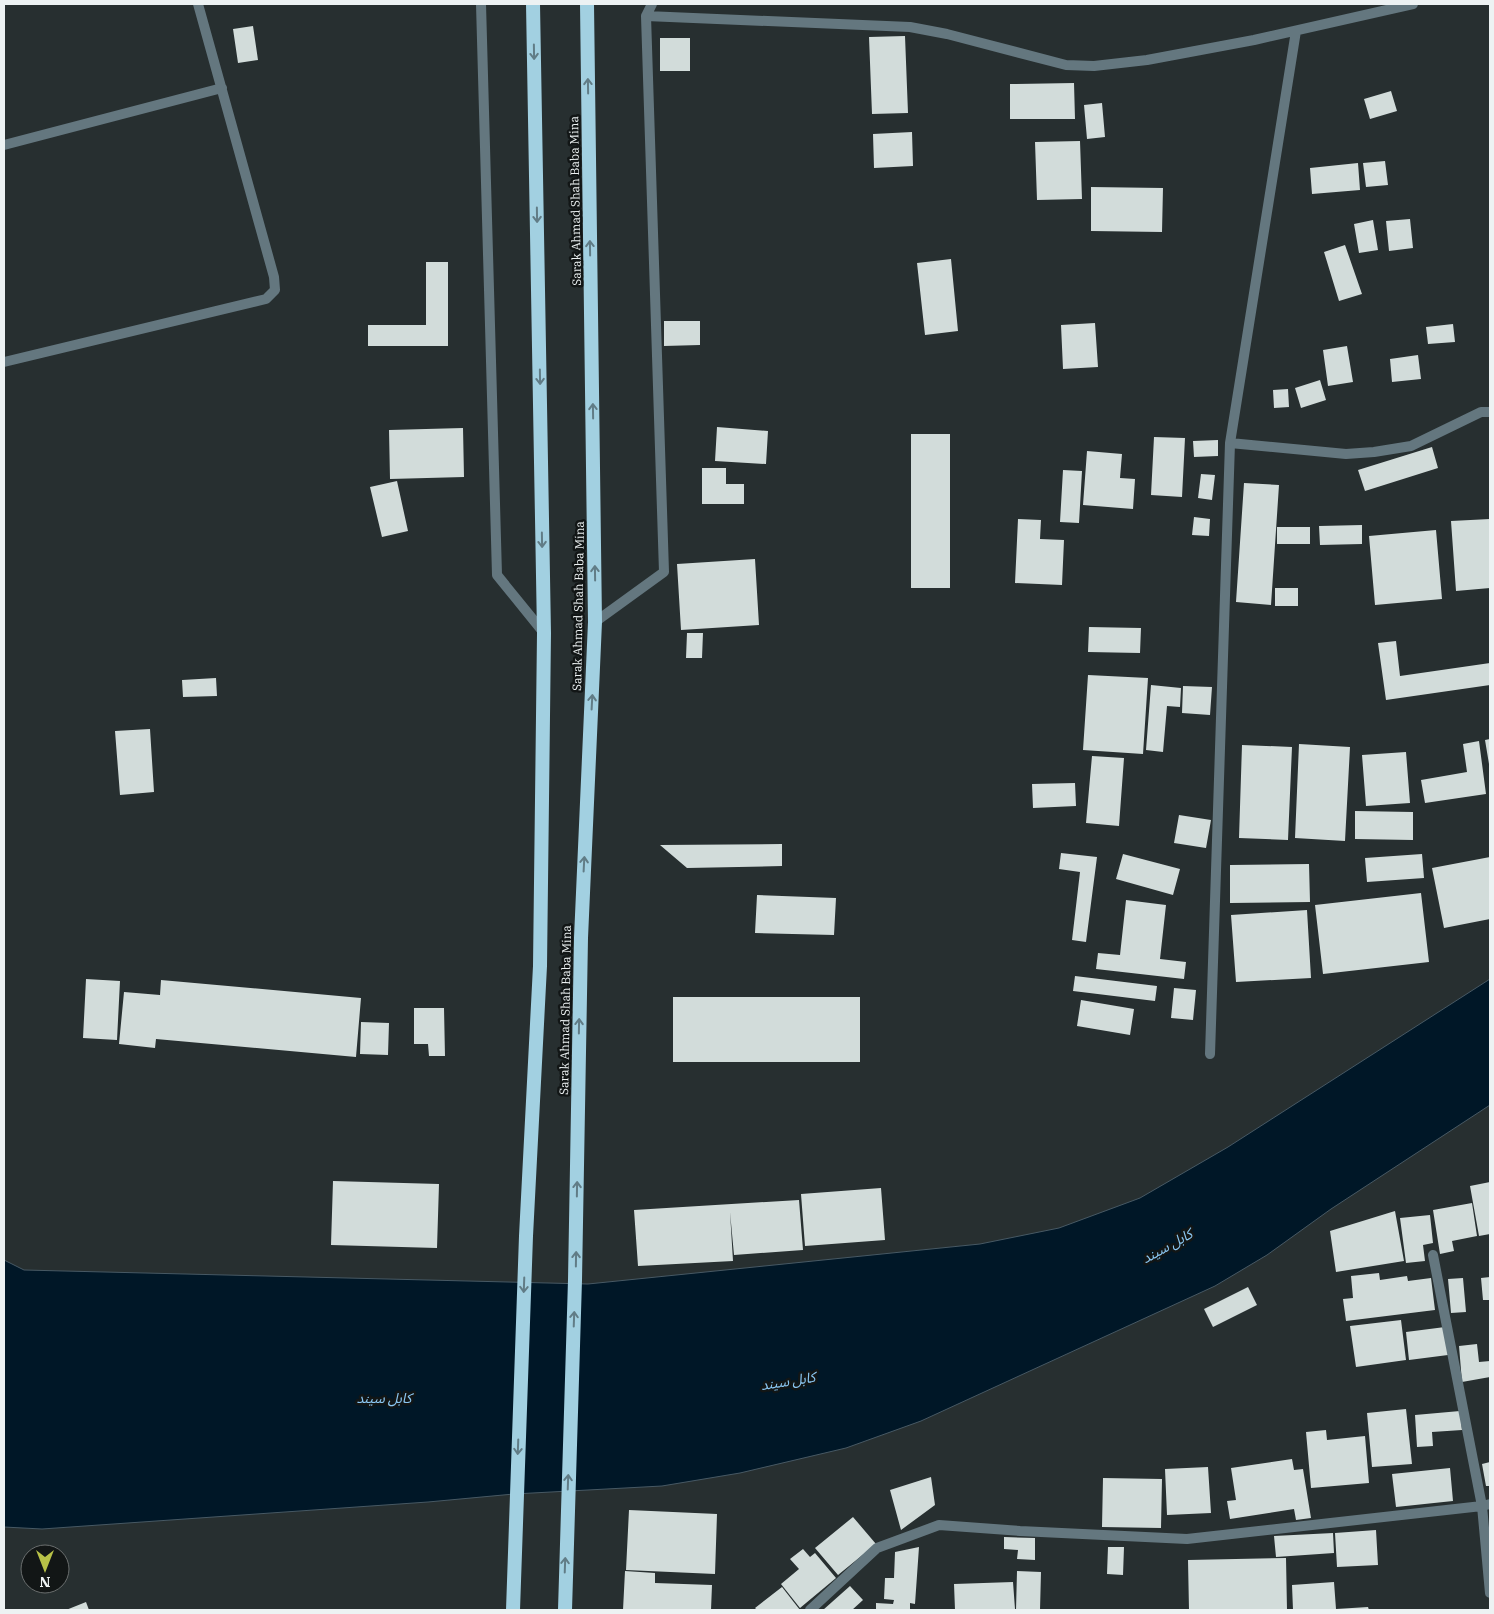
<svg xmlns="http://www.w3.org/2000/svg" width="1494" height="1614" font-family="'IBM Plex Serif','Noto Sans Arabic',serif">
<rect width="100%" height="100%" fill="#272f30"/>
<path fill="#001727" stroke="#475964" d="M1490,979V1105L1331,1209L1267,1255L1215,1286L921,1421L846,1448L740,1473L662,1486L514,1494L428,1502L42,1529L4,1527V1260L24,1270L588,1284L980,1244L1059,1228L1140,1198L1228,1147Z"/>
<path fill="#d2dcda" d="M253,26L258,60L238,63L233,29Z
M905,36L908,113L872,114L869,37Z
M660,38H690V71H660Z
M1074,83L1075,119H1010V84Z
M1391,91L1397,111L1370,119L1364,99Z
M1102,103L1105,137L1087,139L1084,105Z
M912,132L913,166L874,168L873,134Z
M1080,141L1082,199L1037,200L1035,142Z
M1385,161L1388,185L1366,187L1363,163Z
M1358,163L1360,190L1312,194L1310,168Z
M1091,187L1163,188L1162,232L1091,231Z
M1410,219L1413,248L1389,251L1386,221Z
M1373,220L1378,250L1359,253L1354,224Z
M1345,245L1362,294L1339,301L1324,252Z
M951,259L958,331L925,335L917,263Z
M426,262H448V346H368V325H426Z
M664,321H700V345L664,346Z
M1095,323L1098,367L1063,369L1061,325Z
M1453,324L1455,342L1428,344L1426,327Z
M1347,346L1353,382L1328,386L1323,350Z
M1418,355L1421,379L1392,382L1390,359Z
M1320,380L1326,400L1301,408L1295,388Z
M1288,389L1289,407L1274,408L1273,390Z
M717,427L768,431L766,464L715,461Z
M463,428L464,477L390,479L389,430Z
M911,434H950V588H911Z
M1154,437L1185,438L1182,497L1151,495Z
M1218,440V456L1194,457L1193,441Z
M1432,447L1438,468L1365,491L1358,470Z
M1087,451L1122,454L1120,478L1135,479L1133,509L1083,505Z
M702,468H726V484H744V504H702Z
M1063,470L1082,471L1079,523L1060,522Z
M1201,474L1215,475L1212,500L1198,498Z
M397,481L408,531L382,537L370,487Z
M1244,483L1279,485L1271,605L1236,602Z
M1194,517L1210,519L1209,536L1192,535Z
M1018,519L1041,520L1040,539L1064,540L1062,585L1015,583Z
M1490,519V588L1456,591L1451,521Z
M1362,525V544L1320,545L1319,526Z
M1277,527H1310V544H1277Z
M1436,530L1442,599L1375,605L1369,536Z
M755,559L759,625L681,630L677,564Z
M1275,588H1298V606H1275Z
M1089,627L1141,628L1140,653L1088,652Z
M687,633H703L702,658H686Z
M1396,641L1400,676L1490,663V685L1386,700L1378,643Z
M1088,675L1148,678L1143,754L1083,750Z
M216,678L217,696L183,697L182,680Z
M1151,685L1181,688L1180,707L1167,706L1163,752L1146,750Z
M1183,686L1212,687L1210,715L1182,713Z
M150,729L154,792L120,795L115,731Z
M1490,739V764H1489L1485,740Z
M1479,741L1486,794L1425,803L1421,780L1467,772L1463,744Z
M1299,744L1350,747L1345,841L1295,838Z
M1242,745L1292,747L1288,840L1239,838Z
M1406,752L1410,803L1366,806L1362,755Z
M1092,756L1124,758L1119,826L1086,823Z
M1075,783L1076,806L1033,808L1032,784Z
M1355,811L1413,812V840L1355,839Z
M1179,815L1211,820L1206,848L1174,843Z
M782,844V866L687,868L660,845Z
M1061,853L1097,857L1086,942L1072,940L1080,872L1059,869Z
M1123,854L1180,869L1173,895L1116,879Z
M1422,854L1424,878L1367,882L1365,858Z
M1490,857V919L1444,928L1432,868Z
M1309,864L1310,902L1230,903V865Z
M1421,893L1429,962L1323,974L1315,905Z
M757,895L836,898L834,935L755,933Z
M1126,900L1166,905L1160,959L1186,962L1184,979L1096,969L1098,953L1120,955Z
M1307,910L1311,978L1236,982L1231,915Z
M1075,976L1157,986L1155,1001L1073,991Z
M86,979L120,981L117,1040L83,1038Z
M161,980L361,998L356,1057L156,1039L155,1048L119,1044L124,992L160,995Z
M1174,988L1196,990L1193,1020L1171,1018Z
M673,997H860V1062H673Z
M1081,1000L1134,1009L1130,1035L1077,1026Z
M414,1008H444L445,1056H429L428,1044H414Z
M361,1022L389,1023L388,1055L360,1054Z
M333,1181L439,1184L437,1248L331,1245Z
M1490,1182V1234L1479,1236L1470,1186Z
M881,1188L885,1240L805,1246L801,1194Z
M799,1200L803,1250L734,1255L730,1212L733,1261L638,1266L634,1210Z
M1472,1203L1477,1236L1452,1241L1454,1251L1440,1254L1433,1210Z
M1395,1211L1404,1261L1336,1272L1330,1231Z
M1430,1215L1433,1243L1423,1245L1425,1261L1406,1263L1400,1218Z
M1379,1273L1380,1280L1407,1276L1408,1281L1431,1278L1435,1310L1346,1321L1343,1299L1353,1298L1351,1276Z
M1490,1277V1300H1483L1481,1278Z
M1463,1278L1466,1312L1451,1313L1448,1279Z
M1248,1287L1257,1305L1213,1327L1204,1309Z
M1401,1320L1406,1360L1356,1367L1350,1326Z
M1445,1327L1448,1355L1409,1360L1406,1332Z
M1477,1344L1479,1362L1490,1361V1377L1462,1382L1459,1346Z
M1406,1409L1412,1464L1372,1467L1367,1413Z
M1460,1411L1462,1430L1432,1432L1433,1446L1417,1447L1415,1415Z
M1326,1430L1327,1440L1365,1436L1369,1483L1311,1488L1306,1432Z
M1292,1459L1294,1470L1303,1469L1311,1518L1296,1520L1294,1509L1230,1519L1227,1501L1236,1500L1231,1468Z
M1490,1462V1486H1486L1482,1464Z
M1208,1467L1211,1513L1167,1515L1165,1469Z
M1450,1468L1453,1501L1396,1507L1392,1474Z
M931,1477L935,1505L901,1530L890,1490Z
M1103,1478L1162,1479L1161,1528L1102,1527Z
M629,1510L717,1514L715,1574L626,1570Z
M853,1517L876,1544L838,1575L815,1548Z
M1376,1530L1378,1565L1337,1567L1335,1533Z
M1333,1533L1334,1553L1276,1557L1274,1536Z
M1004,1537L1035,1538V1560L1017,1559L1018,1550L1004,1549Z
M919,1547L915,1604L910,1603V1610H876V1603L893,1604L894,1600L884,1599L885,1578H894L895,1552Z
M1108,1547H1124L1123,1575L1107,1574Z
M803,1549L810,1557L815,1553L836,1578L800,1608L781,1584L799,1569L790,1559Z
M1286,1558L1287,1610H1189L1188,1560Z
M625,1571L655,1573V1583L712,1585L711,1610H623Z
M1017,1571L1041,1572L1040,1610H1016Z
M1013,1582L1015,1609L955,1610L954,1584Z
M1334,1582L1336,1609L1368,1607L1369,1610H1293L1292,1585Z
M850,1586L863,1600L852,1610H823Z
M782,1587L800,1610H757L755,1608Z
M86,1602L89,1610H66Z"/>
<g fill="none" stroke-linecap="round" stroke-linejoin="round">
<path stroke="#64777f" stroke-width="10" d="M481,4L497,575L544,633
M646,16L910,27L947,34L1066,65L1094,66L1147,60L1254,40L1413,4
M4,145L222,88
M4,362L266,299L275,290L274,277L198,4
M1230,443L1346,454L1374,452L1411,446L1481,412H1490
M595,622L664,572L646,16L652,4
M1210,1054L1230,443L1296,31
M1433,1255L1482,1506L1490,1593
M810,1610L877,1548L939,1525L1020,1531L1187,1539L1482,1506L1490,1504"/>
<path stroke="#a2d0e1" stroke-width="14" d="M513,1610L526,1236L540,966L544,633L533,4
M565,1610L575,1280L581,938L595,622L587,4"/>
</g>
<defs><path id="oneway-shaft" d="M-6 0H5M1.5-3L5.5 0L1.5 3" fill="none" stroke-width="1.6" stroke-linecap="round" stroke-linejoin="round" transform="scale(1.25)"/></defs>
<g stroke="#617c86">
<use href="#oneway-shaft" transform="translate(534 52) rotate(89)"/>
<use href="#oneway-shaft" transform="translate(588 86) rotate(-91)"/>
<use href="#oneway-shaft" transform="translate(537 215) rotate(89)"/>
<use href="#oneway-shaft" transform="translate(590 248) rotate(-91)"/>
<use href="#oneway-shaft" transform="translate(540 377) rotate(89)"/>
<use href="#oneway-shaft" transform="translate(593 411) rotate(-91)"/>
<use href="#oneway-shaft" transform="translate(542 540) rotate(89)"/>
<use href="#oneway-shaft" transform="translate(595 573) rotate(-91)"/>
<use href="#oneway-shaft" transform="translate(592 702) rotate(-87)"/>
<use href="#oneway-shaft" transform="translate(584 864) rotate(-87)"/>
<use href="#oneway-shaft" transform="translate(579 1026) rotate(-89)"/>
<use href="#oneway-shaft" transform="translate(577 1189) rotate(-89)"/>
<use href="#oneway-shaft" transform="translate(576 1259) rotate(-89)"/>
<use href="#oneway-shaft" transform="translate(524 1285) rotate(92)"/>
<use href="#oneway-shaft" transform="translate(574 1319) rotate(-88)"/>
<use href="#oneway-shaft" transform="translate(518 1447) rotate(92)"/>
<use href="#oneway-shaft" transform="translate(568 1482) rotate(-88)"/>
<use href="#oneway-shaft" transform="translate(565 1565) rotate(-88)"/>
</g>
<g text-anchor="middle" dominant-baseline="central" stroke-width="5" stroke-linejoin="round" paint-order="stroke">
<g font-size="12" fill="#edf2f3" stroke="#121616">
<text transform="translate(575 201) rotate(-91)">Sarak Ahmad Shah Baba Mina</text>
<text transform="translate(578 606) rotate(-89)">Sarak Ahmad Shah Baba Mina</text>
<text transform="translate(565 1010) rotate(-89)">Sarak Ahmad Shah Baba Mina</text>
</g>
<g font-size="14" font-style="italic" fill="#8bc7f2" stroke="#121616">
<text transform="translate(1167 1246) rotate(-29)">کابل سيند</text>
<text transform="translate(788 1381) rotate(-9)">کابل سيند</text>
<text x="384" y="1398">کابل سيند</text>
</g>
</g>
<rect width="1494" height="1614" fill="none" stroke="#edf2f3" stroke-width="10"/>
<g transform="translate(45 1569) rotate(180)"><circle r="24" fill="#121616" stroke="#6a6e6e"/>
<path d="M0-4L9 19L0 12L-9 19Z" fill="#b7c147"/>
<text y="-8" font-size="14" font-weight="bold" text-anchor="middle" fill="#edf2f3">N</text>
</g>
</svg>
